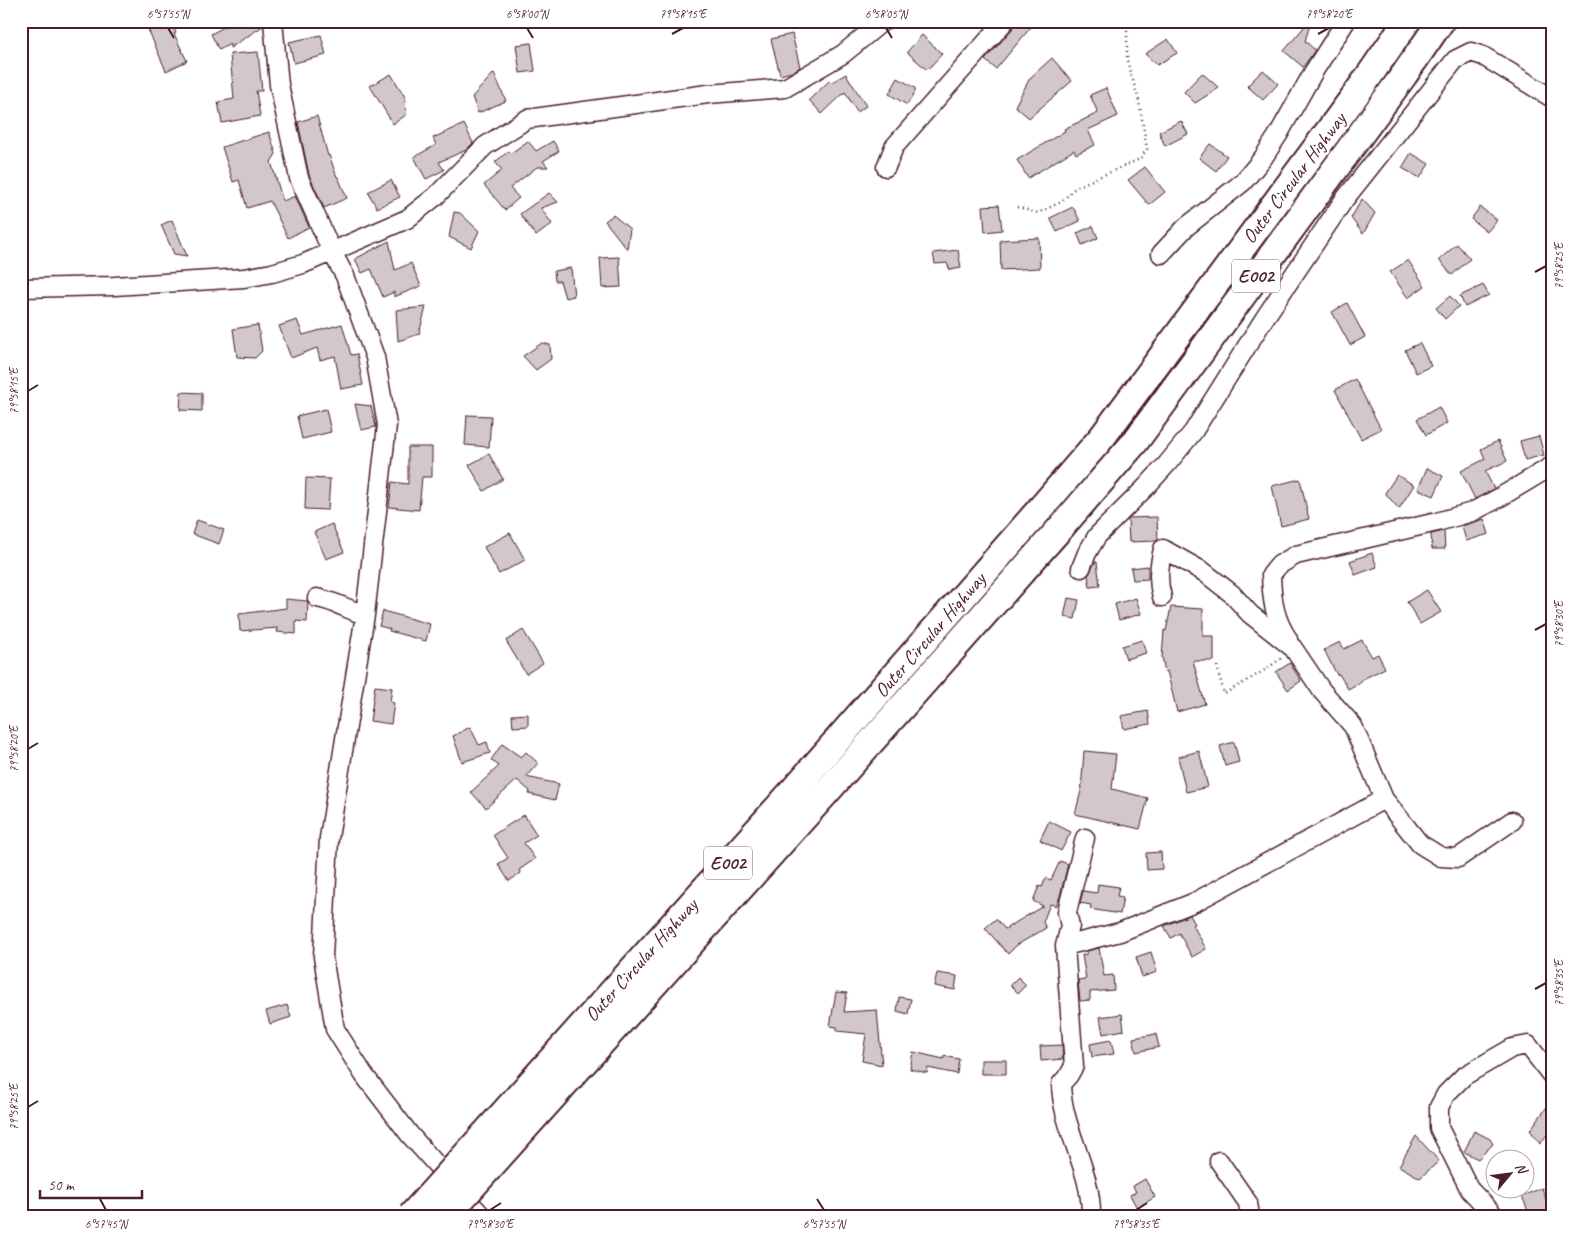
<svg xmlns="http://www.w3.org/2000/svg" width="1573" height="1237" font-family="Caveat,sans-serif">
<rect width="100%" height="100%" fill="#fff"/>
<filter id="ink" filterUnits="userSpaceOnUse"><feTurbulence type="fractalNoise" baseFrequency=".02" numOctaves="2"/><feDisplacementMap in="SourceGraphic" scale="10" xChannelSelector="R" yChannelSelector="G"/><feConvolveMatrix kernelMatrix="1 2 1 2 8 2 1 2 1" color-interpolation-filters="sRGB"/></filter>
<g filter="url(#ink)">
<path fill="#d2c7cb" stroke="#4a1f2b" d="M166,21H171L176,33L174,34L187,61L166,71L148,29Z
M235,21H262L263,26L230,48V44L219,50L211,34Z
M1015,21H1036L996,69L985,60L1013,28Z
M1309,21H1311L1305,41L1315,50L1303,67L1284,51Z
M792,34L800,67L792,72L780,75L771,39Z
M321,35L326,55L294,63L289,42Z
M922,35L942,54L927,70L907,52Z
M1168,39L1177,53L1157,65L1145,54Z
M531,43L535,71L520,73L516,45Z
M258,52L262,91H256L260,116L222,123L218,102L234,99L230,54Z
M1052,58L1072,81L1029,118L1015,106L1030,78Z
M1263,70L1278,84L1263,100L1247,86Z
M494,73L506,101L478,113L472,97Z
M1202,73L1219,88L1195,103L1184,92Z
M391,74L405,97L406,115L393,124L370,86Z
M846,74L866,106L857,112L845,92L822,114L809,100L830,80L832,82Z
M898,78L915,88V92L907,105L889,94Z
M1106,88L1118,116L1088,130L1095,145L1076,154L1074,150L1028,178L1017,160L1065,131L1064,129L1098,113L1090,95Z
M317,116L328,156L329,155L337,177H338L347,198L324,208L309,175L298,122Z
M1181,121L1188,134L1165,146L1159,132Z
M464,124L473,143L466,150L439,162L444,170L426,179L414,157L436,145L433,138Z
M269,132L276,154L271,162L283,201L295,196L309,227L288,238L270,201L247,208L239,180L233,182L222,147Z
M528,141L536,151L553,141L559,151L543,161L548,167H537L510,188L519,198L505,210L484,185L502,170L495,162L509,151L511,153Z
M1210,144L1227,156L1216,171L1199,158Z
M1411,153L1429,164L1420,178L1402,168Z
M1145,167L1165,192L1149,205L1128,180Z
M391,180L400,197L377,208L368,192Z
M549,193L558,202L541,208L552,224L536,236L520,214Z
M1362,199L1375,213L1363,234L1351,218Z
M999,205L1002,230L985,232L983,206Z
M1073,207L1080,221L1057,232L1050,218Z
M1480,207L1497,220L1487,232L1471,219Z
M454,212L460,213L479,231L471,248L449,237Z
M613,215L630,229L627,249L605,221Z
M172,220L187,256L174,254L161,225Z
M1093,226L1098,238L1082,245L1077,233Z
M1039,238L1040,268L1001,270L1000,240Z
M389,241L395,270L411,263L421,286L394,297V292L383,297L371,269L362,273L355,259Z
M1457,244L1470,259L1452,275L1439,260Z
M958,250L961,268L950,270L947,263L935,264L933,253Z
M619,257L621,287L602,288L600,258Z
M1408,260L1425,286L1408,298L1390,272Z
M571,268L574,296L565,298L560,281H555L554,271Z
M1483,285L1489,295L1465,307L1460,296Z
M1450,296L1459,306L1445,319L1436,308Z
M1347,303L1365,337L1350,345L1332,312Z
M426,307L419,334L398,341L396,310Z
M297,320L303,335L342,324L351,355L357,354L363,385L341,389L335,356L320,360L317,348L291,358L279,326Z
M258,325L262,351L255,358L237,357L233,329Z
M542,343L550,345L551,359L536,370L523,356Z
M1420,343L1431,366L1416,373L1405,350Z
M1355,379L1381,429L1361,439L1335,390Z
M181,392L202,393V411L180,410Z
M355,404L371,406L376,427L361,430Z
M1439,407L1447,423L1426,435L1417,419Z
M326,409L331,432L302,439L297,416Z
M467,415L491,416L489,447L465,445Z
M1539,436L1544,455L1525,460L1520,441Z
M1498,441L1507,461L1485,471L1494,489L1475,499L1461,471L1485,459L1481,449Z
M408,447H432V477H422L419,510L389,507L392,482L408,484Z
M489,454L503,479L484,491L469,465Z
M1427,468L1443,476L1434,496L1418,489Z
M1397,475L1414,485L1399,509L1385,493Z
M306,478L330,479L328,510L305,509Z
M1300,479L1309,519L1281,526L1272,486Z
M1157,517L1158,540L1156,541L1129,542L1128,520L1130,518Z
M1484,519L1489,534L1466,541L1462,526Z
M197,520L224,530L219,544L192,534Z
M332,524L344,552L326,559L314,532Z
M1444,531L1445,549H1432L1431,534Z
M510,533L525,560L499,574L484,547Z
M1372,553L1377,567L1355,575L1350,561Z
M1095,562H1097L1100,586L1090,587L1088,576Z
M1148,566V579L1133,580L1131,568Z
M1427,590L1441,612L1420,624L1407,602Z
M1068,598L1079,600L1075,619L1064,617Z
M1136,598L1141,614L1119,620L1115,604Z
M286,599L307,601L308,603L307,622L296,621V634L277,632L278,628L240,631L239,614L286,608Z
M1171,607L1203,609V636H1214V661H1193L1205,704L1177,712L1167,671L1165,672L1162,657L1164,630L1166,631Z
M383,611L430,624L426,641L389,631L390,629L379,626Z
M523,630L543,663L526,674L506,641Z
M1142,640L1146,653L1126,659L1122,646Z
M1362,640L1372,657L1378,654L1385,668L1361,680V682L1348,689L1339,674L1337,675L1324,650L1340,642L1344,649Z
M1290,663L1301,681L1288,690L1276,672Z
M375,686L392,688L390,702L394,703L391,724L370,721Z
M1148,711L1150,724L1124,729L1121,716Z
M528,714V726L513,727L512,715Z
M470,727L479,745L487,742L490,753L462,762L453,736Z
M1234,742L1239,762L1225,766L1220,746Z
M502,744L521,757L526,752L538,763L526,777L559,784L555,800L529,794L530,791L517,780L486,808L471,792L499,766L491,760Z
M1084,751L1116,754L1112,789L1148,798L1140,829L1075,814L1081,791Z
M1199,751L1208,787L1186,792L1178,757Z
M524,815L537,835L524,843L535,859L519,870L521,873L509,881L498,864L508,858L493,835Z
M1049,821L1071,832L1061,851L1040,840Z
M1161,852L1162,869L1147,870L1146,853Z
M1060,861L1068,864L1060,896L1056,906L1050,904L1043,922L1046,928L1017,945L1008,954L985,928L996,919L1005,929L1043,906L1033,901L1039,886L1042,887L1046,878L1051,880Z
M1098,884L1119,887L1117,896L1123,897L1120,914L1090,909L1091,905L1080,903L1083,891L1097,893Z
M1190,915L1195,924L1193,925L1206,949L1192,957L1179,933L1171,938L1164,926Z
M1099,948L1104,976L1113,975L1114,990L1090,992V1000L1080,1001L1078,980L1086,979L1082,955L1087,954V951Z
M1151,952L1157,972L1142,977L1136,957Z
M937,973L957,976L955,990L934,986Z
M1018,977L1026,985L1018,993L1010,985Z
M836,992L847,993L844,1012L877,1010L882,1065L862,1061L866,1034L837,1031V1027L830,1026Z
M899,997L911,999L908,1014L897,1011Z
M287,1005L291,1017L270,1024L266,1011Z
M1122,1014L1124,1030L1103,1034L1100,1017Z
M1156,1034L1159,1047L1136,1052L1133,1038Z
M1111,1040L1114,1054L1092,1057L1090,1044Z
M1062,1045L1063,1059L1041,1061L1040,1046Z
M913,1052L944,1059V1056L959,1059L957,1074L928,1068L927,1073L910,1069Z
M981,1060H1006V1074H981Z
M1552,1100V1128L1540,1144L1530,1130Z
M1474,1131L1490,1139L1493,1144L1478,1159L1464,1152Z
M1416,1136L1439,1161L1420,1178L1399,1166Z
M1145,1179L1155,1197L1137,1208L1130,1195L1136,1192L1133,1186Z
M1542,1188L1549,1208L1548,1216H1530L1522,1196Z"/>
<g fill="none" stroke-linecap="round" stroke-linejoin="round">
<defs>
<path id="minor" d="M273,21L279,85L299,178L332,252L345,276L375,357L387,425L365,615L329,838L323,957L335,1029L364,1075L410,1135L482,1216
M886,167L894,147L1005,21
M1161,254L1186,227L1243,182L1263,158L1278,135L1314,71L1346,21
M21,288L114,286L244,278L272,273L303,264L407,219L436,196L485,146L527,119L708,94L785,88L843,54L883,21
M1081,568L1087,553L1097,536L1145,488L1167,464L1193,432L1264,319L1344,200L1455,60L1471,52L1483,56L1552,98
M1162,597C1157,580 1159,566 1163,549L1204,572L1232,594L1250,614L1293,648L1322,691L1353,726L1384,799L1420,844L1441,857L1458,858L1512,821
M317,598C334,601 349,610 365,615
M1288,639C1274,618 1272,600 1271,575L1279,565L1296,555L1437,522L1472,512L1497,499L1552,466
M1065,946L1070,926L1067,912L1085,838
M1219,1161L1248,1203L1250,1216
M1091,1216C1092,1170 1062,1129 1061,1084L1069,1075L1074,1066L1065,946L1120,932L1195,902L1384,799
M1495,1216L1470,1190L1439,1128V1107L1446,1094L1464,1076L1512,1048L1528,1045L1552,1076"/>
<path id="highway" d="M1042,507L1103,436L1362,86L1407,21
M1063,525L1135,442L1404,75L1441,21"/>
</defs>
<use href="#minor" stroke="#4a1f2b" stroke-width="21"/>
<use href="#highway" stroke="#4a1f2b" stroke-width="30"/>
<path stroke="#4a1f2b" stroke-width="2.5" stroke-dasharray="1 4" stroke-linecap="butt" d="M1017,207L1038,213L1061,202L1076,187L1140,159L1147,149L1139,101L1127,60V21
M1217,666L1224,694L1265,670L1283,657"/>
<use href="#minor" stroke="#fff" stroke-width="18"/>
<use href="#highway" stroke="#fff" stroke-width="26"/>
<defs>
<path id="highway-bridge" d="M411,1216L790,794L1042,507
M446,1216L823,796L1063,525"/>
</defs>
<use href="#highway-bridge" stroke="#4a1f2b" stroke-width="30" stroke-linecap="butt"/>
<use href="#highway-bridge" stroke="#fff" stroke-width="26"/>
</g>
</g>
<path fill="none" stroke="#4a1f2b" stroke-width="2" d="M168,28L174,38M527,28L533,38M886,28L892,38M672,34L683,28M1318,34L1329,28M1535,272L1546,266M28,391L38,385M1535,630L1546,624M28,749L38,743M1535,989L1546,983M28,1107L38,1101M100,1199L106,1210M817,1199L824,1210M490,1210L501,1203M1136,1210L1147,1203"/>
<g text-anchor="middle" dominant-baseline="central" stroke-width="5" stroke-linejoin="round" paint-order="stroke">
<g fill="#fff" stroke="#80626b" stroke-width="1">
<rect x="1232" y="259.5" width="48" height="33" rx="4"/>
<rect x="704" y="846.5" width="48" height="33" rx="4"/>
</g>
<g font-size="19" font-weight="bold" fill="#4a1f2b">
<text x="1256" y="276">E002</text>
<text x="728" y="863">E002</text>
</g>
<g font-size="20" fill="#4a1f2b" stroke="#fff">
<text transform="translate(1294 178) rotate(-53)">Outer Circular Highway</text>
<text transform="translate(930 635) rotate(-49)">Outer Circular Highway</text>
<text transform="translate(641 960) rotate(-48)">Outer Circular Highway</text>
</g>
</g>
<rect width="1573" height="1237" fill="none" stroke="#fff" stroke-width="55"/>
<g transform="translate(1510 1174) rotate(61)"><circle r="24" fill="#ffffff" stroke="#b7a5aa"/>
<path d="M0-4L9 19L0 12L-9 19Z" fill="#4a1f2b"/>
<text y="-8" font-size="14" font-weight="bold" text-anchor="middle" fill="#4a1f2b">N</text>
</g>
<path d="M40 1190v8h102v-8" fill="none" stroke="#4a1f2b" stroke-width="2.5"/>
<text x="48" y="1190" font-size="15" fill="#4a1f2b" stroke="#ffffff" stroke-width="4" paint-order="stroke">50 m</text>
<rect x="28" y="28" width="1518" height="1182" fill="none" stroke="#4a1f2b" stroke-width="2"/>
<g font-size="12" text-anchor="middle" fill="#4a1f2b">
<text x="168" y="18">6°57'55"N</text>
<text x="527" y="18">6°58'00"N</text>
<text x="683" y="18">79°58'15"E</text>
<text x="886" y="18">6°58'05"N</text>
<text x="1329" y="18">79°58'20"E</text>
<text transform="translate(1559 266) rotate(-90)" y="4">79°58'25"E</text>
<text transform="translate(14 391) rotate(-90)" y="4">79°58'15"E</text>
<text transform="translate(1559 624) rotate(-90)" y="4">79°58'30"E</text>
<text transform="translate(14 749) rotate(-90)" y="4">79°58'20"E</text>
<text transform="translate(1559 983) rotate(-90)" y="4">79°58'35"E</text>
<text transform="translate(14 1107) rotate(-90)" y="4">79°58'25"E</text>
<text x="106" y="1228">6°57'45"N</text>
<text x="490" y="1228">79°58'30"E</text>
<text x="824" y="1228">6°57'55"N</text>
<text x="1136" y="1228">79°58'35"E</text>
</g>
</svg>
